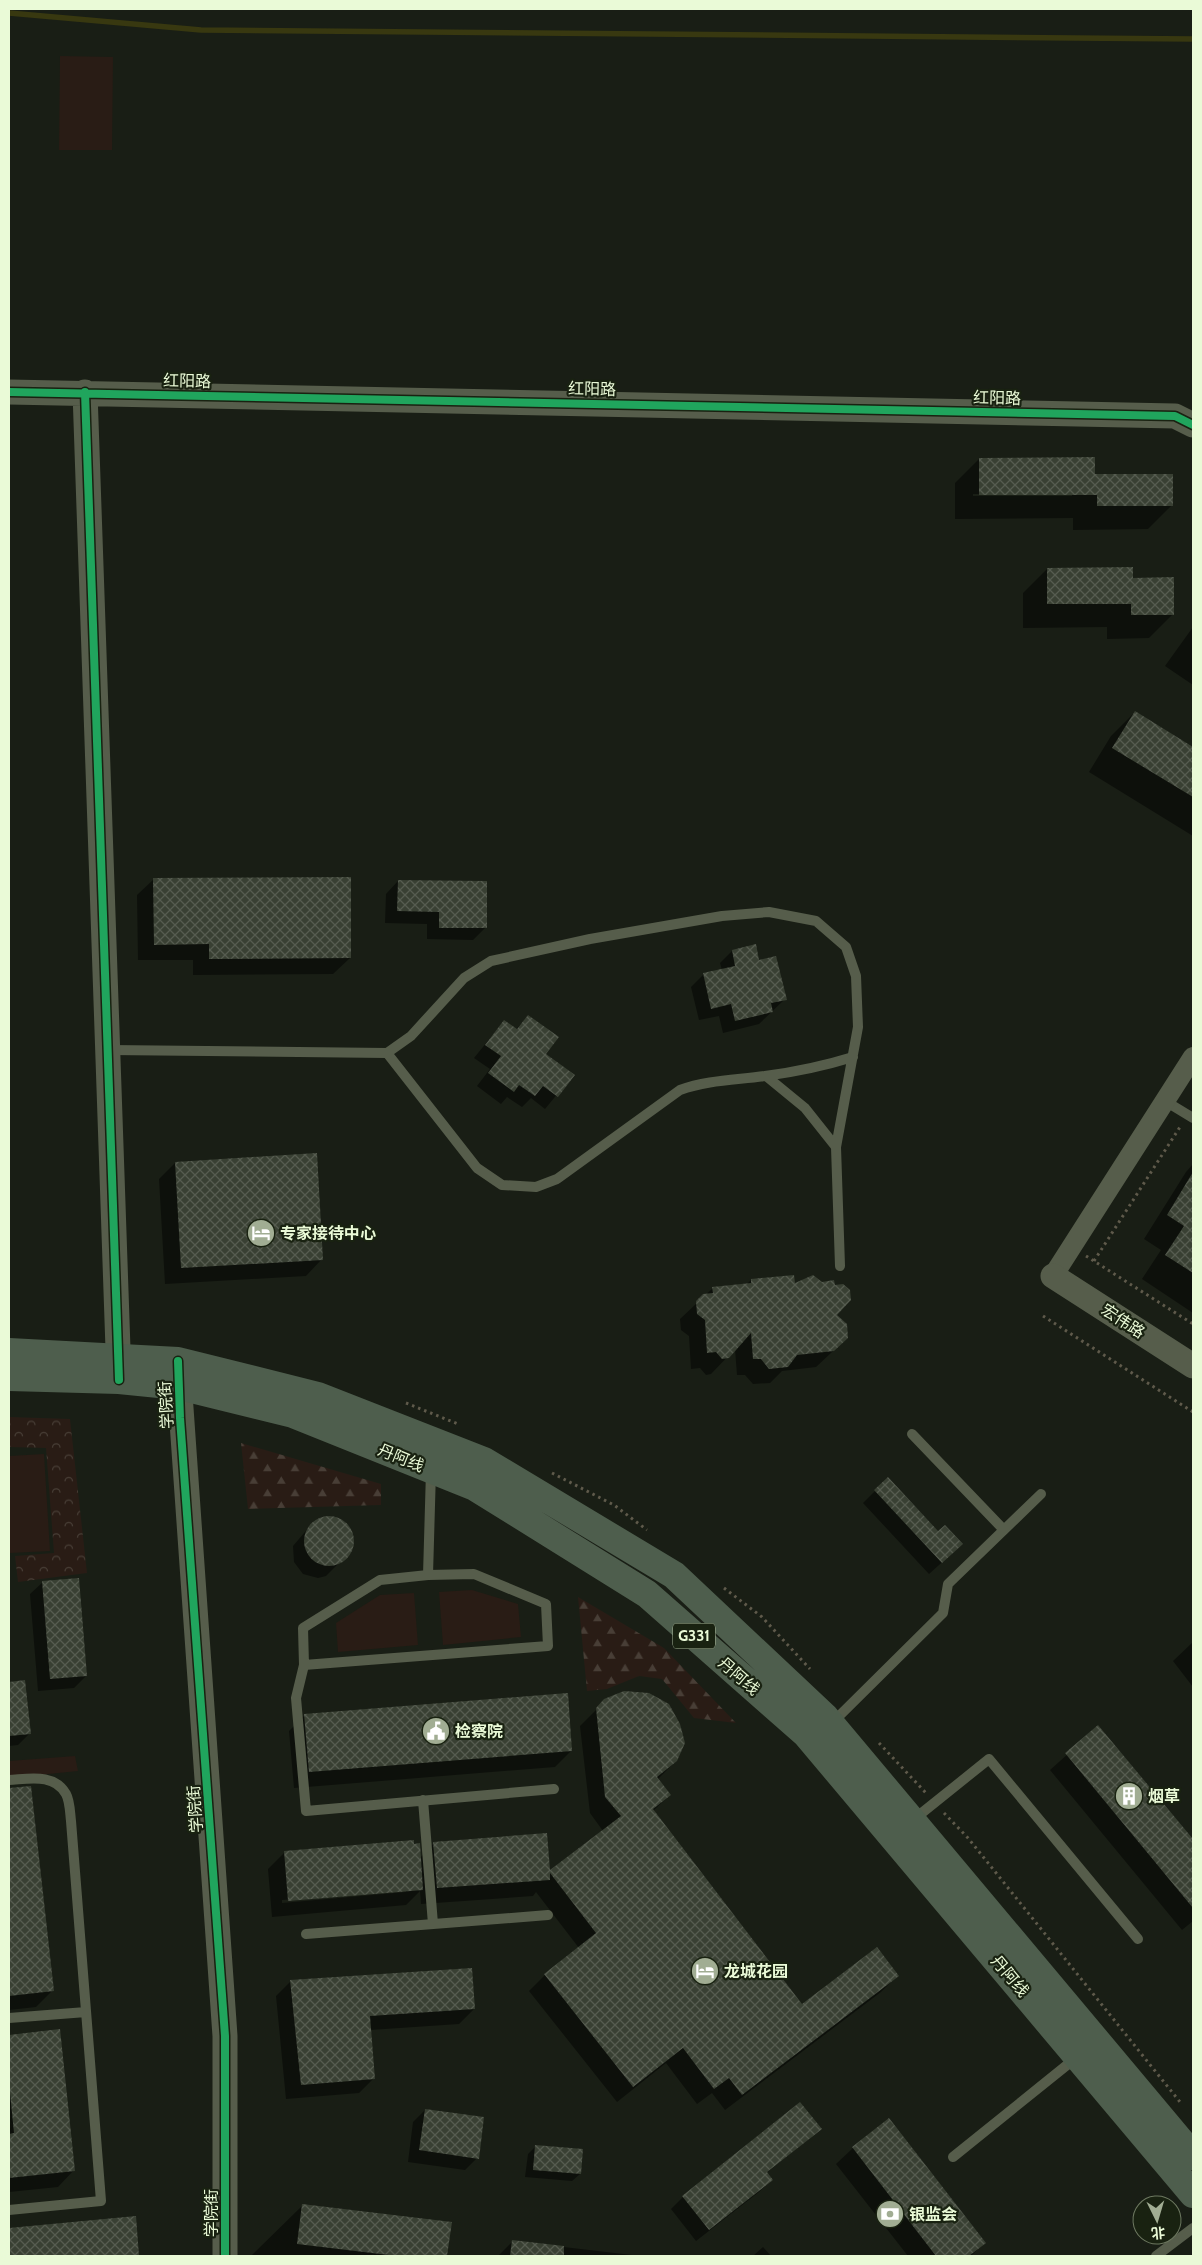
<svg xmlns="http://www.w3.org/2000/svg" width="1202" height="2265" font-family="Cabin,'Noto Sans SC',sans-serif">
<defs>
<pattern id="forest-firs" width="22" height="20" patternUnits="userSpaceOnUse" patternTransform="scale(1.25)"><rect width="22" height="20" fill="#291c15"/><path d="M5 1l3.5 6h-7zM16 11l3.5 6h-7z" fill="#483e36"/></pattern>
<pattern id="park-crowns" width="20" height="18" patternUnits="userSpaceOnUse" patternTransform="scale(1.25)"><rect width="20" height="18" fill="#291c15"/><path d="M2 6a3 3 0 1 1 6 0M12 15a3 3 0 1 1 6 0" fill="none" stroke="#483e36"/></pattern>
<pattern id="building-cross-hatch" width="8" height="8" patternUnits="userSpaceOnUse" patternTransform="scale(1.25)"><rect width="8" height="8" fill="#394033"/><path d="M0 0l8 8M0 8l8-8" fill="none" stroke="#565c50"/></pattern>
</defs>
<rect width="100%" height="100%" fill="#191e15"/>
<path fill="#291c15" d="M60,56L113,57L112,150H59Z
M44,1454L50,1551L9,1553V1456Z
M472,1590L518,1604L521,1637L443,1645L439,1592Z
M414,1593L418,1645L338,1652L336,1623L380,1595Z
M75,1756L78,1771L9,1778V1761Z"/>
<path fill="url(#forest-firs)" d="M241,1443L381,1484V1505L248,1509Z
M578,1597L664,1648L736,1723L694,1718L662,1679L639,1676L607,1689L587,1691Z"/>
<path fill="url(#park-crowns)" d="M9,1417L70,1419L87,1573L18,1582L15,1556L54,1553L46,1448L9,1447Z"/>
<path fill="#0007" fill-rule="evenodd" d="M979,459L1094,475L1172,505L1148,529L1073,530V518L955,519V483ZM1072,493V496H973V494Z
M1047,569L1132,579L1173,614L1149,638L1107,639V627L1023,628V593Z
M1193,627V685L1165,666Z
M1135,712L1193,748V836L1089,772L1111,736Z
M154,879L350,958L333,974L193,975V960H138L137,895Z
M398,881L485,928L473,940L427,939V924L385,923L386,894Z
M732,951L785,999L759,1024L723,1033L719,1016L699,1020L691,987L704,974L722,970L720,963Z
M528,1017L545,1054L573,1075L545,1109L531,1098L522,1107L507,1097L501,1104L477,1086L490,1069L474,1058L504,1021L516,1029Z
M175,1163L322,1259L306,1276L165,1284L159,1179Z
M1193,1164L1192,1232L1193,1313L1142,1279L1161,1250L1144,1239L1186,1172Z
M751,1280L794,1284L835,1315L847,1338L816,1367L782,1371L770,1383L753,1384L745,1375H737L735,1349L711,1374L706,1375L700,1368L691,1369L689,1336L681,1330L680,1319L713,1288L746,1285Z
M875,1491L949,1556L929,1574L863,1503Z
M323,1518L339,1519L345,1523L353,1537L350,1552L326,1576L318,1578L303,1574L294,1562L293,1546L310,1526Z
M43,1582L86,1676L74,1688L38,1691L30,1594Z
M1193,1642V1687L1173,1661Z
M24,1682L30,1733L18,1745L9,1746V1683Z
M605,1701L676,1761L658,1779L670,1795L653,1811L802,2006L897,1976L881,1992L725,2110L712,2093L697,2104L666,2063L617,2102L529,1991L545,1975L579,1948L536,1892L533,1896L421,1904L420,1891L406,1905L272,1917L268,1869L284,1853L420,1858L434,1843L549,1873L603,1831L590,1813L580,1726ZM406,1890V1892L282,1903V1900Z
M305,1715L571,1751L555,1767L294,1788L289,1731Z
M1098,1727L1193,1841V1921L1182,1930L1050,1770Z
M30,1787L52,1991L36,2007L9,2010V1789Z
M291,1981L474,2009L459,2024L370,2030L374,2078L359,2093L286,2099L276,1996Z
M59,2031L74,2170L58,2187L9,2192V2036Z
M425,2110L477,2158L465,2170L408,2162L413,2122Z
M820,2129L766,2173L771,2180L759,2192L696,2241L671,2209L683,2197Z
M536,2146L580,2174L572,2181L525,2177L528,2154Z
M853,2148L984,2243L971,2256H908L836,2164Z
M303,2205L450,2223L446,2256H251Z
M135,2218L138,2256H9V2230Z
M513,2241L640,2256H498Z
M763,2247L771,2256H753Z"/>
<g fill="none" stroke-linecap="round" stroke-linejoin="round">
<path stroke="#383810" stroke-width="5.5" d="M9,13L201,30L1193,39"/>
</g>
<path fill="url(#building-cross-hatch)" d="M1095,457V474H1173V506H1097V495H979V458Z
M1133,567V578L1174,577V615H1131V604H1047V568Z
M1135,711L1193,747V797L1112,748Z
M351,877V958L209,959V944L154,945L153,878Z
M398,880L487,881V928H439V912L397,911Z
M756,944L759,960L776,956L787,1000L771,1003L773,1012L735,1021L731,1004L711,1009L703,973L735,966L732,950Z
M528,1015L559,1037L546,1054L575,1075L558,1097L543,1086L535,1096L519,1085L514,1092L488,1073L501,1056L485,1045L504,1020L517,1029Z
M317,1153L323,1260L181,1268L175,1162Z
M1193,1172V1273L1165,1255L1184,1226L1167,1215Z
M794,1275L795,1283L813,1275L822,1282L834,1280L835,1285L843,1284L850,1290L851,1300L837,1315L847,1324L848,1338L834,1351L797,1355L788,1367L769,1369L761,1359H753L751,1333L729,1358L722,1359L716,1352L707,1353L705,1320L697,1314L696,1301L703,1294L713,1293L712,1287L751,1283V1279Z
M888,1477L938,1531L945,1525L963,1544L942,1563L874,1490Z
M304 1541a25 25 0 1 1 50 0a25 25 0 1 1-50 0Z
M79,1578L87,1676L50,1679L42,1581Z
M25,1680L31,1734L9,1736V1682Z
M624,1691L649,1693L669,1704L680,1724L685,1743L677,1761L657,1777L671,1795L653,1809L802,2004L877,1947L899,1976L742,2095L729,2078L714,2089L683,2048L633,2087L544,1974L596,1933L550,1873V1880L437,1888L433,1842L547,1833L550,1870L621,1816L605,1797L596,1708L604,1699Z
M568,1693L572,1751L309,1772L304,1714Z
M1098,1725L1193,1839V1908L1065,1753Z
M31,1786L54,1991L9,1996V1788Z
M414,1840V1844L420,1843L423,1890L288,1901L284,1851Z
M472,1968L475,2009L370,2016L375,2079L301,2085L290,1980Z
M60,2029L75,2171L9,2178V2134L14,2133L9,2083V2035Z
M800,2102L822,2129L767,2172L773,2180L709,2230L682,2196Z
M425,2109L484,2117L479,2159L419,2150Z
M889,2118L986,2243L969,2256H936L852,2147Z
M535,2145L583,2149L581,2174L533,2170Z
M302,2204L452,2222L447,2256H397L297,2244Z
M136,2216L139,2256H9V2228Z
M512,2240L564,2246V2256H510Z"/>
<g fill="none" stroke-linecap="round" stroke-linejoin="round">
<path stroke="#5f5a4b" stroke-width="3" stroke-dasharray="2.5 4" stroke-linecap="butt" d="M1086,1256L1193,1324
M1094,1261L1180,1127
M1043,1316L1193,1412
M406,1403L458,1424
M552,1473L614,1505L647,1530
M724,1588L762,1617L810,1669
M879,1743L926,1793
M944,1813L968,1838L1180,2102"/>
<path stroke="#565d4b" stroke-width="10" d="M109,1050L387,1053L411,1036L464,978L491,961L590,939L722,916L769,912L816,921L846,947L856,976L858,1027L836,1147L840,1266
M387,1053L477,1168L502,1185L536,1187L557,1179L680,1090C707,1080 736,1080 765,1076C795,1072 824,1066 853,1057
M766,1076L805,1108L836,1147
M1165,1101L1193,1118
M912,1434L1004,1530
M474,1574L546,1604L548,1646L304,1665L303,1628L380,1580L428,1575Z
M428,1575L431,1471
M304,1665L296,1698L306,1811L554,1789
M831,1724L943,1613L948,1584L1041,1494
M9,1780C29,1779 54,1773 66,1794C70,1801 70,1813 71,1821L101,2201L9,2210
M423,1800L433,1924
M913,1820L989,1759L1138,1939
M306,1934L548,1915
M9,2018L86,2012
M953,2157L1077,2057
M1156,2256L1193,2228"/>
<path stroke="#565d4b" stroke-width="20" d="M1053,1276L1193,1057"/>
<path stroke="#565d4b" stroke-width="25" d="M9,392L1175,416L1193,425
M85,392L119,1378
M1053,1276L1193,1366
M178,1365L225,2036V2256"/>
<path stroke="#4e5e4d" stroke-width="28" d="M9,1352L178,1361L318,1396L484,1461L674,1575L825,1717L1193,2156
M9,1377L119,1380L179,1386L293,1414L475,1487L647,1594L806,1734L1193,2194"/>
<defs>
<path id="cycleway" d="M9,392L1175,416L1193,425
M85,392L119,1380
M178,1361L180,1418L225,2036V2256"/>
</defs>
<use href="#cycleway" stroke="#192211" stroke-width="11"/>
<use href="#cycleway" stroke="#20a55d" stroke-width="8"/>
</g>
<defs>
<symbol id="hotel-disc" viewBox="-11 -11 22 22"><circle r="9.5" fill="#a1ad93" stroke="#192211"/><path d="M-6-4.5h1.5V1H6V5H4.5V3h-9V5H-6ZM-4 0a1.8 1.8 0 1 1 3.6 0ZM.5 0V-2.5h3Q6-2.5 6 0Z" fill="#fff"/></symbol>
<symbol id="civic-disc" viewBox="-11 -11 22 22"><circle r="9.5" fill="#a1ad93" stroke="#192211"/><path d="M-.6-6.5H3V-4.5H.6V-3L4-1V1h2V6H-6V1h2V-1L-.6-3ZM-1.2 2.5V6h2.4V2.5Z" fill="#fff"/></symbol>
<symbol id="building-disc" viewBox="-11 -11 22 22"><circle r="9.5" fill="#a1ad93" stroke="#192211"/><path d="M-4-6H4V6H1V3H-1V6H-4ZM-2.5-4.3h1.7v1.8h-1.7ZM.8-4.3h1.7v1.8H.8ZM-2.5-1h1.7V.8h-1.7ZM.8-1h1.7V.8H.8Z" fill="#fff"/></symbol>
<symbol id="bank-disc" viewBox="-11 -11 22 22"><circle r="9.5" fill="#a1ad93" stroke="#192211"/><path d="M-6-4H6V4H-6ZM0-2.3a2.3 2.3 0 1 0 0 4.6a2.3 2.3 0 1 0 0-4.6Z" fill="#fff"/></symbol>
</defs>
<g fill-rule="evenodd">
<use href="#hotel-disc" x="245" y="1217" width="32" height="32"/>
<use href="#civic-disc" x="420" y="1715" width="32" height="32"/>
<use href="#building-disc" x="1113" y="1780" width="32" height="32"/>
<use href="#hotel-disc" x="689" y="1955" width="32" height="32"/>
<use href="#bank-disc" x="874" y="2198" width="32" height="32"/>
</g>
<g text-anchor="middle" dominant-baseline="central" stroke-width="4.5" stroke-linejoin="round" paint-order="stroke">
<rect fill="#192211" stroke="#abb99c" stroke-width="1" x="673" y="1623.5" width="42" height="25" rx="4"/>
<g font-size="15" font-weight="bold" fill="#eafad7">
<text x="694" y="1636">G331</text>
</g>
<g font-size="16" fill="#eafad7" stroke="#192211">
<text transform="translate(187 381) rotate(1)">红阳路</text>
<text transform="translate(592 389) rotate(1)">红阳路</text>
<text transform="translate(997 398) rotate(1)">红阳路</text>
<text transform="translate(1123 1321) rotate(33)">宏伟路</text>
<text transform="translate(166 1405) rotate(-93)">学院街</text>
<text transform="translate(401 1458) rotate(22)">丹阿线</text>
<text transform="translate(739 1676) rotate(41)">丹阿线</text>
<text transform="translate(195 1809) rotate(-94)">学院街</text>
<text transform="translate(1010 1976) rotate(50)">丹阿线</text>
<text transform="translate(211 2213) rotate(-90)">学院街</text>
</g>
<g font-size="16" font-weight="bold" fill="#eafad7" stroke="#192211" text-anchor="start">
<text x="280" y="1233">专家接待中心</text>
<text x="455" y="1731">检察院</text>
<text x="1148" y="1796">烟草</text>
<text x="724" y="1971">龙城花园</text>
<text x="909" y="2214">银监会</text>
</g>
</g>
<rect width="1202" height="2265" fill="none" stroke="#eafad7" stroke-width="20"/>
<g transform="translate(1157 2220) rotate(175)"><circle r="24" fill="#192211" stroke="#6d7860"/>
<path d="M0-4L9 19L0 12L-9 19Z" fill="#a1ad93"/>
<text y="-8" font-size="14" font-weight="bold" text-anchor="middle" fill="#eafad7">北</text>
</g>
</svg>
